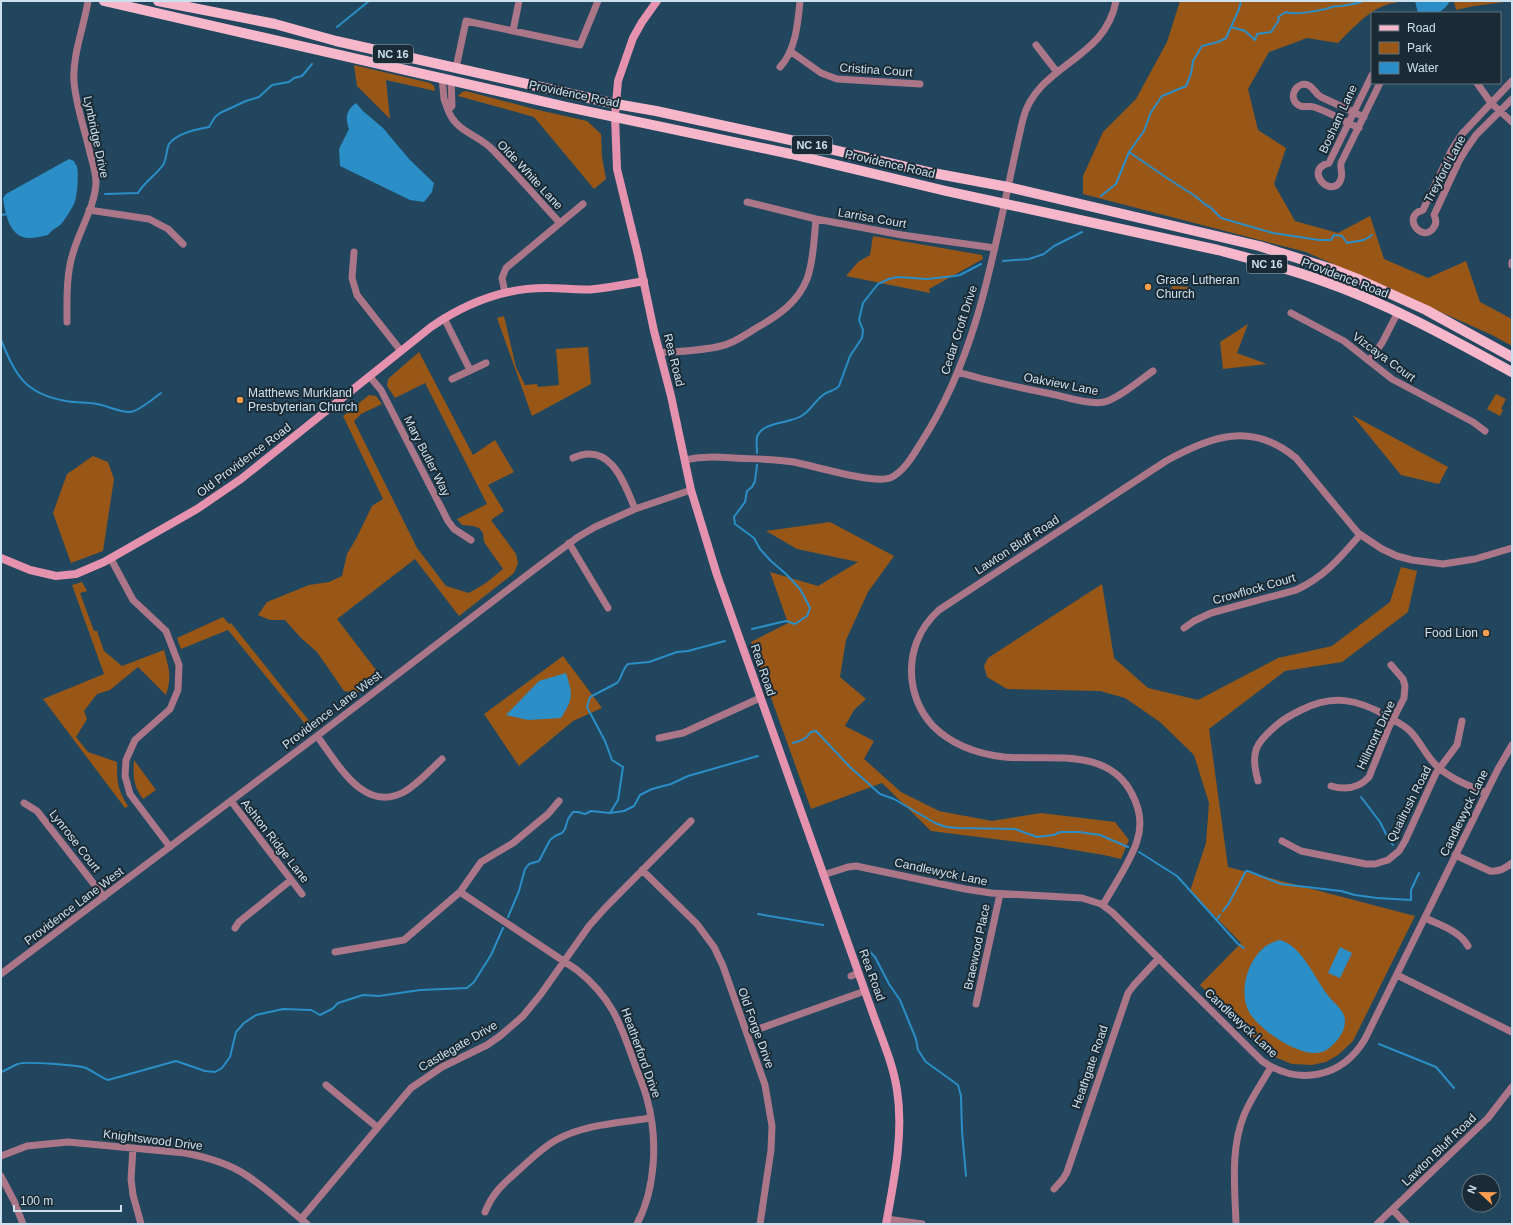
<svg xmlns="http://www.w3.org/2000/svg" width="1513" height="1225" font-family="Arial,sans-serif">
<rect width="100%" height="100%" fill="#21465d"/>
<path fill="#995717" d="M1180,1H1408C1399,2 1389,3 1381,7C1365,14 1350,31 1338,43L1307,38L1269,52L1248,89L1258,130L1286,148L1274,184L1295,221L1338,233L1370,216L1384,259L1428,278L1466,261L1480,302L1512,319V346L1492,335L1306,252L1083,194V176L1103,132L1136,99L1167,42Z
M1454,1H1512L1474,6L1456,10Z
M354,65L430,83L434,86L435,91L386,80L390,119L357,86Z
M466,91L534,109L587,121L601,134L602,157L606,179L594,189L534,117L458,96L462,92Z
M873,236L982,255L983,259L929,289L930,293L846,276L858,262L870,255Z
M1172,286L1190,287L1189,298H1177L1178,294H1170Z
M504,316L516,367L525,385L537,384L538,387L559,385L556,349L588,347L591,384L532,416L497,318Z
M1248,324L1237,353L1267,364L1223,369L1220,342Z
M419,352L473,455L495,440L514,472L488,485L504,511L491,520L516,554L518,563L514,573L459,616L415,559L337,619L380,675L357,693L344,691L317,652L301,638L285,620H270L258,615L267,602L309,585L329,582L342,576L347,554L356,539L372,506L383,499L343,416L369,395L376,396L382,404L361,414L354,421L417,548L446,586L469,593L486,583L503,569L484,542L483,533L479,528L473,526L462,525L457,519L487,504L425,383L395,398L387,386L388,379Z
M1496,394L1506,399L1501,409L1503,410L1500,416L1487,409Z
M1352,415L1448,467L1439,484L1401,475Z
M93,456L108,462L114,479L103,551L71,563L53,513L67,474Z
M830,522L894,556L868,592L846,640L840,677L866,699L854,710L845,726L874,741L864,759L901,792L939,811L992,821L1041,813L1115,822L1129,840L1121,859L1104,855L1050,846L931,831L882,783L811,809L751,642L788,623L770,572L818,586L858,562L797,549L766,531Z
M1401,567L1417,571L1408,612L1342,662L1285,671L1209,729L1228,867L1415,916L1353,1041L1338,1055L1326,1062L1312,1065L1292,1064L1272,1056L1200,985L1241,943L1190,891L1206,843L1209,803L1194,755L1160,722L1125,698L1100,691L1007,689L987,677L984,666L988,658L1102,584L1114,658L1148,688L1198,700L1278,658L1332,646L1390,602Z
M82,582L87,591L80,593L94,631H97L104,651L122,666L164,650C169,669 172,676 166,695L138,667L110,690L97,694L84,711L87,719L76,737L88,752L117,762C117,781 117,789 128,806L125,808L43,699L104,674L72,585Z
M223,617L229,624L231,623L314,727L310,730L228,630L181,649L177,638Z
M563,656L602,708L573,721L519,766L484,714Z
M134,760L156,790L143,799C133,785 133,776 134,760Z"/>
<path fill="#2b8ec7" d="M1415,1H1450C1441,16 1434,13 1418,13Z
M356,103L363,111L383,128L410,160L434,183L432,192L424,202L410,200L340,166L339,149L349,129C345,118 346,110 356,103Z
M69,159L74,161C74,162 77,166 77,167C79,173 77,199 74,204C71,210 66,218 62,223C58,228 53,228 48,235C42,236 35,238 29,238C9,238 5,212 3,198L6,194Z
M566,673C573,695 573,699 561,718L528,720L506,715L539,681Z
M1280,940C1302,946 1314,977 1327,994C1333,1003 1345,1010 1345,1021C1345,1033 1336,1043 1328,1049C1308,1065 1259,1030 1249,1012C1236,988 1252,945 1280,940Z
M1340,947L1352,953L1340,978L1328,973Z"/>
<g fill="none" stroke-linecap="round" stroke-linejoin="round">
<path stroke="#2b8ec7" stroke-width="2" d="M337,27L369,1
M1231,27L1245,31L1255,40L1257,34L1271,32L1279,20L1278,17L1286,12C1294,16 1323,10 1332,7C1334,6 1338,6 1341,6C1348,5 1356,4 1363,1
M1129,152L1167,178L1195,196L1206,205L1210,207L1221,218L1273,233L1319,240H1331L1334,235L1342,236L1347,243L1364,240L1372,235
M105,194L138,193C144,182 156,175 163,165C167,159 166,150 169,144C177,133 197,129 209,127L215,117L220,113L246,101L259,97L272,85L289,82L294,78L302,76L312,64
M1101,196L1116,184L1129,152L1144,131L1151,112L1162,96L1186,86L1191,74L1193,61L1202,46L1218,42L1226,38L1239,9L1241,1
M1,215L8,214
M1003,261L1029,259L1044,254L1054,246L1082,232
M1,340C16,376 25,394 66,401C76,403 87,402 97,404C108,406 119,412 130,412C138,412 154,398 161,393
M757,453C757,448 756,442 757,437C762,421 791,424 803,415C811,410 815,401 823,395C828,391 835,391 839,386L850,356L862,338L863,330L859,320L863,303L878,284L889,279L897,277L927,279L955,276L960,275L981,264
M752,629L786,621L795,624L807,616L810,608L800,589L786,574L771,561L760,549L754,538L735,524L734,517L745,502L747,491L752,487L755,481L757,465
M793,743C801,741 806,739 811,732L816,731L850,767L880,794L894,799L935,823L946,827L959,828L1015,829L1037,837L1054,835L1060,832H1079L1100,835L1128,847
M1361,797L1380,822L1389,840L1393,845
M610,813L618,800L623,767L612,760L605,741L587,707L590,697L617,683C622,678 622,669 628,664L649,662L677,652L688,651L725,641
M1139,852L1177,876L1238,944L1244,948
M1223,911L1229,903L1246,871H1248L1281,884L1341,891L1355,895L1377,898L1411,900V890L1419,873
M758,914L823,925
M508,917L519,891L525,869L529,864L539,861L550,840L555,836L562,833L565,829L568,819L573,812H578L585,814L591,811L610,813L624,811L634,806L640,795L652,789L671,784L688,776L758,756
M1217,919L1220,915
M867,949L875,957L889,984L900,1000L916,1039L918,1050L926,1062L958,1085L961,1096L962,1131L966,1176
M1379,1044L1436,1067L1454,1088
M1,1072C7,1070 12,1066 18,1064C26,1061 77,1065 86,1068C94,1072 100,1077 108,1080L176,1061L205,1071L215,1072L222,1068L230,1057L236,1032L244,1023L256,1015L283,1009L311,1010L320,1015L332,1009L338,1003L363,995L379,996L420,990L467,988L474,982L491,955L503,928"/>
<path stroke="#ab7687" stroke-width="7" d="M513,31L519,1
M1036,45L1057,72
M790,51L821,73L837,79L920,84
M780,67C796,50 798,22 800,1
M456,68L466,21L580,45L598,1
M1372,75L1329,163C1302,170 1333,201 1341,179C1343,173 1340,169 1341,163L1380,83
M442,77L444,99L448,110L452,106L451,79
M1512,81L1462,134L1451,151L1423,210C1400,216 1423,245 1434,227C1437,223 1436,219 1434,215L1459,161L1467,148L1476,135L1512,99
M1477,83L1491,103L1512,122
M448,110C456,132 479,135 493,150C516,174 538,199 560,223
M1359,128C1344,121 1329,112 1314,107C1308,105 1302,109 1297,104C1288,96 1297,81 1308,85C1315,88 1314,93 1321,97L1364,117
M747,202L816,219L902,235L995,248
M89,210L149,219L168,229L183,244
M354,252L352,278L357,295L401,351
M1512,262V265
M505,293L502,278L506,268L583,204
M1291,313L1344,341L1392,379L1473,422L1485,431
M444,318L470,370
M67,322C67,299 66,275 73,253C79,231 95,206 96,183C96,173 93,163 90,153C85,130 76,106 74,82C72,56 84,27 88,1
M660,353C680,351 701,351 721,346C735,343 746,334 758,327C779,315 798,302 807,279C814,260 814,238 816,219
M1369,361L1382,343L1398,312
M958,372C990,382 1023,388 1056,395C1069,398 1091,405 1104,402C1118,399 1140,380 1153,371
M370,377L381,390L448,521L454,529L471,540
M452,379L486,363
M573,458C610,441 624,482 635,509
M685,460C701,456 717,457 734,458C754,459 774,459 794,462C814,466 873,484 890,478C904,472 914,454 922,441C984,345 997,228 1023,119C1037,64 1105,61 1116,1
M569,543L608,608
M111,559L133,600L166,631L179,665L178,690L170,709L135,740L126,760L125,776L130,794L170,847
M1184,628L1194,621L1211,613L1296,590C1324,577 1340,558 1360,535
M317,736C337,762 363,814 404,792C418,784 430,770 442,759
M659,738L683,733L760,698
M1258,781C1250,752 1255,743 1278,724C1285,718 1293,714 1301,710C1333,694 1357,699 1387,716C1395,721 1404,725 1410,731C1421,742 1426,757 1438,767C1451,779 1470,786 1486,793
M1331,786C1345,790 1359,788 1369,777L1389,727L1404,698L1405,686L1403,679L1391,665
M231,801L302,894
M24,803L37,811L104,897
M1282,841L1301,851L1366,864H1375L1388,860L1399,851L1405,841L1436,773L1457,745L1462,721
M1455,855L1490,871C1499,872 1505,869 1512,863
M642,870L697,924L714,947L723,966L765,1085L772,1126L771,1150L760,1224
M823,875L848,867L856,866L965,889L991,893L1082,898L1101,904L1112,912L1262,1061C1299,1086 1342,1078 1365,1039L1498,769L1512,745
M460,892L577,970C611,997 620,1022 634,1062C638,1074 644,1086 647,1099C658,1138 656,1188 637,1224
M1103,905C1113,887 1131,861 1137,841C1142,826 1140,809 1132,794C1108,746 1048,761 1004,757C978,754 952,745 933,726C922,714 914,697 912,680C909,653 919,628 939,610L1166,461C1211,436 1252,421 1296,458L1358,533L1382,549L1397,556L1412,560L1443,564L1475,559L1512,548
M1425,918C1440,925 1460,931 1468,946
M235,928L239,922L291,880
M335,952L404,940L460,892L481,862L513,843L548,814L559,801
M1,974L317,736L535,569L578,537L595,527L635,509L691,490
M1397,975L1512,1032
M851,976L859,973
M976,1004L1000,894
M747,1033L865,991
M326,1085L377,1127
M133,1148L131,1179L133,1195L141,1224
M1,1156L27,1146L68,1142L185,1153C206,1157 228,1163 246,1175C268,1189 287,1208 307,1224
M1,1176L14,1201L23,1224
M1054,1189L1063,1179L1067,1172L1128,993L1134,985L1159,958
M1393,1210L1406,1224
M485,1212C493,1192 504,1183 520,1169C531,1159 542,1148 556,1140C584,1124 620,1123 651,1118
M301,1219L411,1088L442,1067L487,1045L500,1036L523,1016L541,994L589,926L606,907L691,821
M887,1219L922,1224
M1236,1224C1235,1188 1230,1150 1244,1115C1251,1098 1262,1083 1271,1067
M1377,1224L1488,1118L1512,1087"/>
<path stroke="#e492ad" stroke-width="8" d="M657,1L642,22L633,38L618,81L615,116L617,169L638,255L654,331L671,396L691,490L717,575L872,1011C881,1037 893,1063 897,1090C904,1134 894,1180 886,1224
M1,558L30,570L56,576L76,574L104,562L197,509L241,479L431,327C466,303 506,287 549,288C565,288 580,291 595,289C612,287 628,284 644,281"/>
<path stroke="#f7b7cb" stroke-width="10" d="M104,1L567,107L791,154L946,191L1218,250C1252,259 1287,268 1320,280C1387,303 1450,338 1512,372
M158,1L275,24L336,41L616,104L656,111L795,141L933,173L1008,187L1259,246L1332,269L1360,280L1426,310L1512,357"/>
</g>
<g fill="#fa9f4f" stroke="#1b2b35" stroke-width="1.5">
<circle cx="1148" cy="287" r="4"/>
<circle cx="240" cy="400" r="4"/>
<circle cx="1486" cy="633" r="4"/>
</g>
<g text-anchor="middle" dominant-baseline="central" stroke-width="4" stroke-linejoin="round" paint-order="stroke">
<g fill="#1b2b35" stroke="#97aab6" stroke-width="1">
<rect x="373" y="45" width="40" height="18" rx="3"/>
<rect x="792" y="136" width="40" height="18" rx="3"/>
<rect x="1247" y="255" width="40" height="18" rx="3"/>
</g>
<g font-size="11" font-weight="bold" fill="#cce0ee">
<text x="393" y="54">NC 16</text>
<text x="812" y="145">NC 16</text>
<text x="1267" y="264">NC 16</text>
</g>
<g font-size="12" fill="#cce0ee" stroke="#1b2b35">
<text transform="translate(876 70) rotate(4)">Cristina Court</text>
<text transform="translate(574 94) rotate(12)">Providence Road</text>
<text transform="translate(1338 119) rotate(-65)">Bosham Lane</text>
<text transform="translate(96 137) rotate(78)">Lynbridge Drive</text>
<text transform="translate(890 164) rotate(13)">Providence Road</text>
<text transform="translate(1445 169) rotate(-62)">Treyford Lane</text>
<text transform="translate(530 175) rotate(47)">Olde White Lane</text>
<text transform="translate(872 218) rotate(10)">Larrisa Court</text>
<text transform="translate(1345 278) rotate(21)">Providence Road</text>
<text transform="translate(959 330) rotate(-72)">Cedar Croft Drive</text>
<text transform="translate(1384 357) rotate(36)">Vizcaya Court</text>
<text transform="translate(674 360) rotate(76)">Rea Road</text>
<text transform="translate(1061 384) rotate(11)">Oakview Lane</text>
<text transform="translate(427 456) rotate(63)">Mary Butler Way</text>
<text transform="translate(244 460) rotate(-37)">Old Providence Road</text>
<text transform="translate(1017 545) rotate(-33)">Lawton Bluff Road</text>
<text transform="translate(1254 589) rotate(-16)">Crowflock Court</text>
<text transform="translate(763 670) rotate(71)">Rea Road</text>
<text transform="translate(332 710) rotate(-37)">Providence Lane West</text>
<text transform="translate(1376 735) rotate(-65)">Hillmont Drive</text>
<text transform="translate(1409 804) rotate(-63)">Quailrush Road</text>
<text transform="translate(1464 813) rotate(-64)">Candlewyck Lane</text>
<text transform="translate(75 841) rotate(52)">Lynrose Court</text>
<text transform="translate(275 841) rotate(52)">Ashton Ridge Lane</text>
<text transform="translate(941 872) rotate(12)">Candlewyck Lane</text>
<text transform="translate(74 906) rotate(-37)">Providence Lane West</text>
<text transform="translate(977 947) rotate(-78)">Braewood Place</text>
<text transform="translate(872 975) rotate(70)">Rea Road</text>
<text transform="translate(1241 1023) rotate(43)">Candlewyck Lane</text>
<text transform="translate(756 1028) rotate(70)">Old Forge Drive</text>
<text transform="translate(458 1046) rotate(-30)">Castlegate Drive</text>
<text transform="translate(641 1053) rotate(70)">Heatherford Drive</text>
<text transform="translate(1090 1067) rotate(-71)">Heathgate Road</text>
<text transform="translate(153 1140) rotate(7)">Knightswood Drive</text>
<text transform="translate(1439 1150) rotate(-44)">Lawton Bluff Road</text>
</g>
<g font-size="12" fill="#cce0ee" stroke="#1b2b35" text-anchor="start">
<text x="1156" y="280">Grace Lutheran<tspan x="1156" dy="14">Church</tspan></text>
<text x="248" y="393">Matthews Murkland<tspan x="248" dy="14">Presbyterian Church</tspan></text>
<text x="1478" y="633" text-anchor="end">Food Lion</text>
</g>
</g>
<rect width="1513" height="1225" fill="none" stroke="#cce0ee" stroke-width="4"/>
<rect x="1371" y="12" width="130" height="72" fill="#1b2b35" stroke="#62737f"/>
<rect x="1379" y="25" width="20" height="6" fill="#f7b7cb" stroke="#62737f"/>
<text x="1407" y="32" font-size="12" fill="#cce0ee">Road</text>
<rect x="1379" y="42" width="20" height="12" fill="#995717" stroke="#62737f"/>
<text x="1407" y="52" font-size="12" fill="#cce0ee">Park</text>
<rect x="1379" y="62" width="20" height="12" fill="#2b8ec7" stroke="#62737f"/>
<text x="1407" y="72" font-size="12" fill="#cce0ee">Water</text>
<g transform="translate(1481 1193) rotate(292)"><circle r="19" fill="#1b2b35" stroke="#62737f"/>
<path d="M0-3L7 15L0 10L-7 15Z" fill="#fa9f4f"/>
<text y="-6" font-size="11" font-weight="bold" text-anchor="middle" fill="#cce0ee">N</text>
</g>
<path d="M14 1205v6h107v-6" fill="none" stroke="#cce0ee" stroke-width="2"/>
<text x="20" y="1205" font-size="12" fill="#cce0ee" stroke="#1b2b35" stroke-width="3" paint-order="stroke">100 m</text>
</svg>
